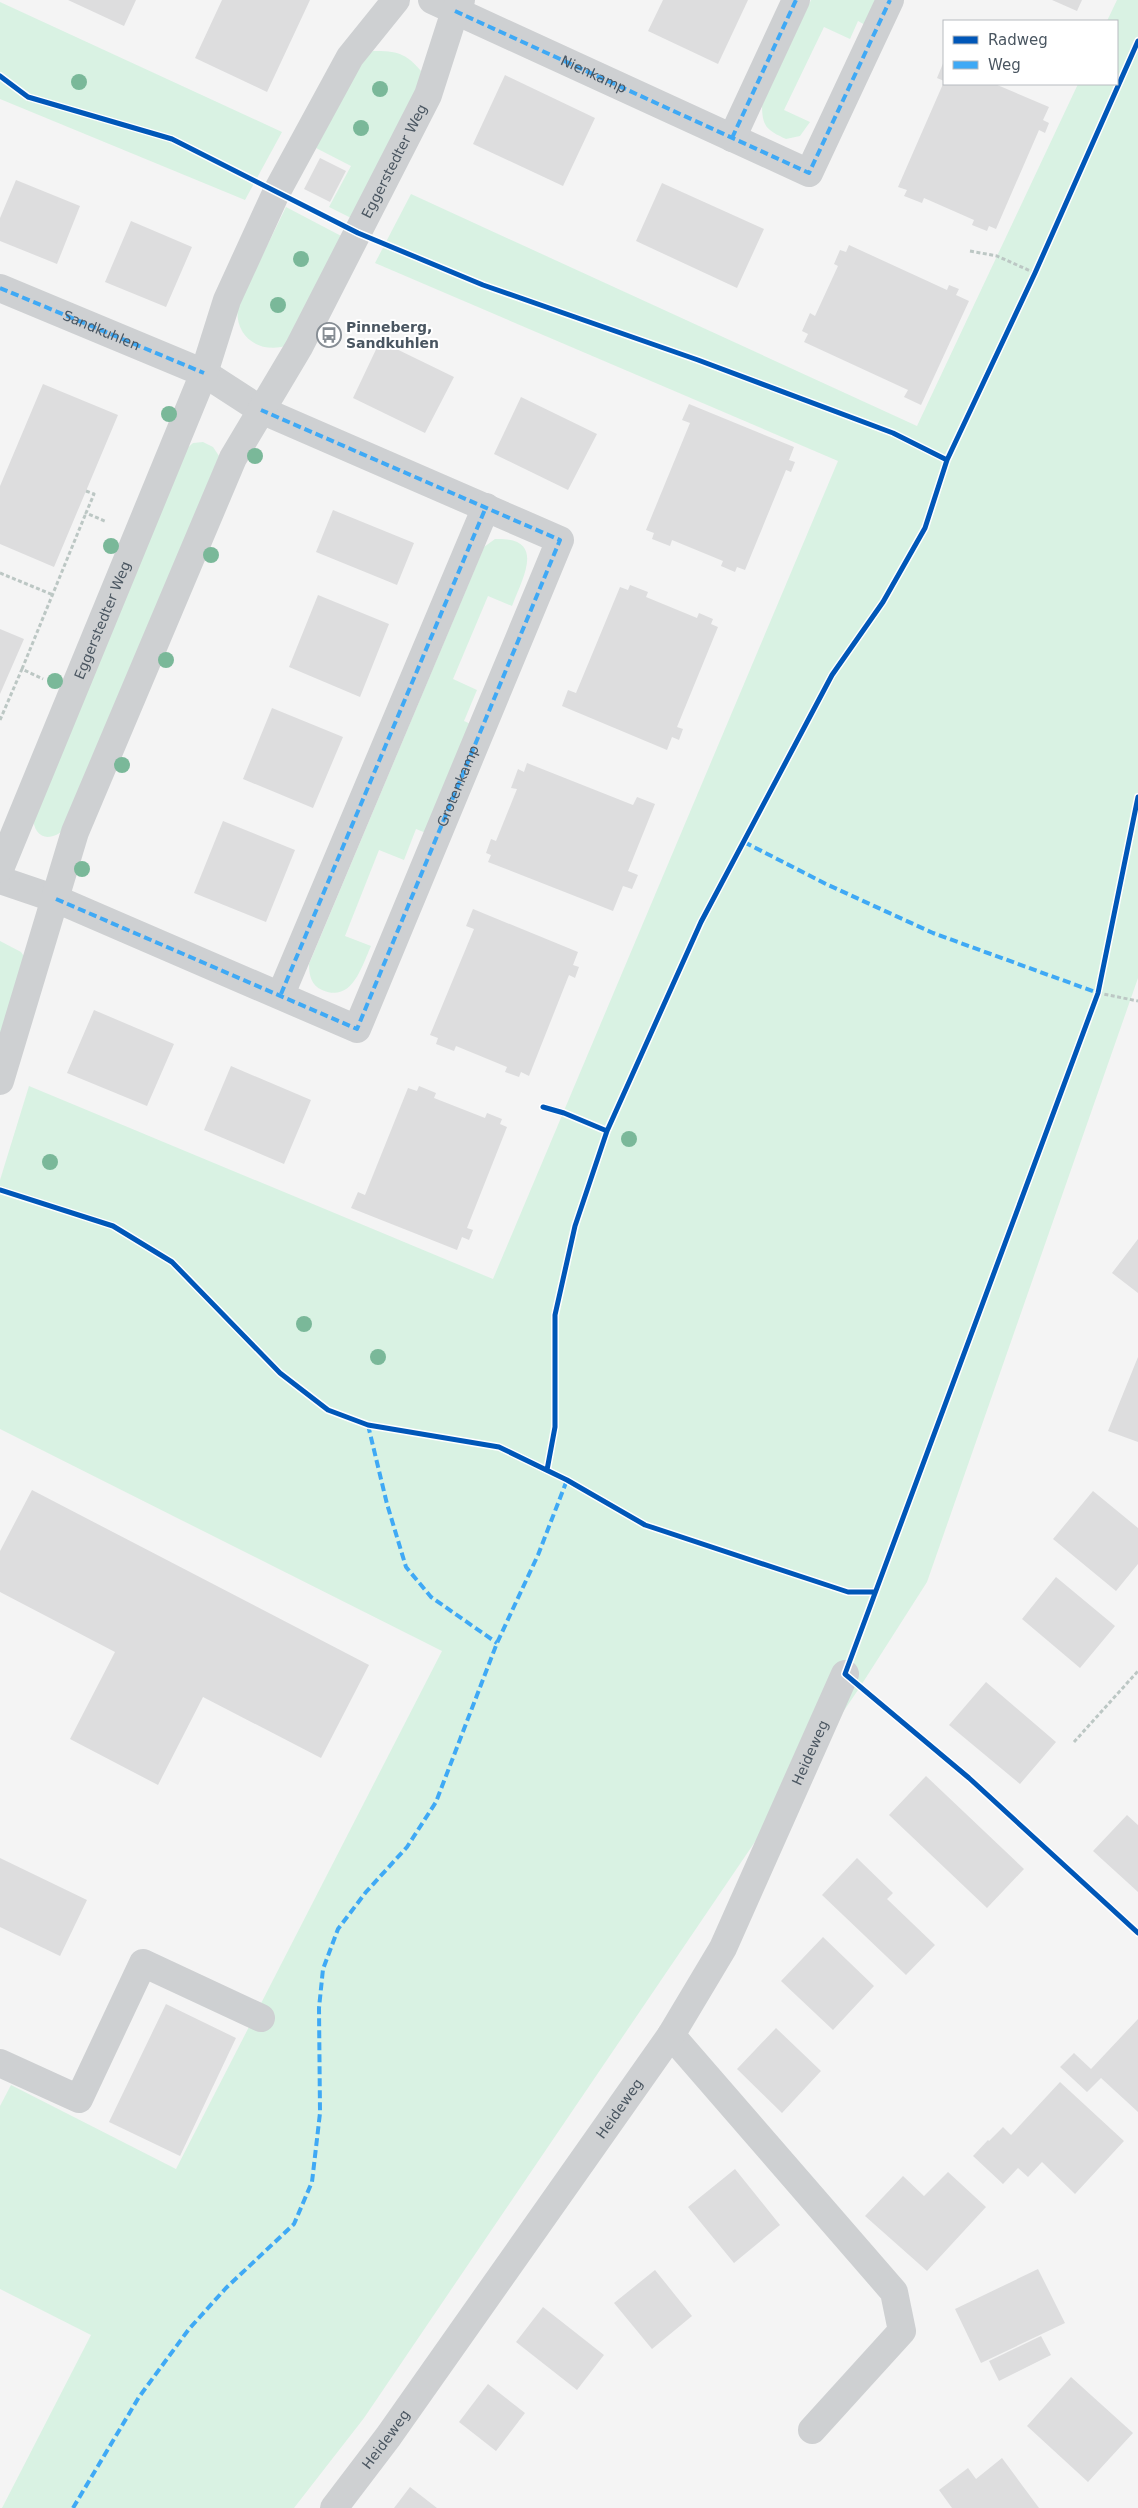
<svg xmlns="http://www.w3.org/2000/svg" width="1138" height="2508" font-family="'DejaVu Sans',sans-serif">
<rect width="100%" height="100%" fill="#f4f4f4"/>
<path fill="#d9f2e3" d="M811,0H879L867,26L858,21L850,39L824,27L784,110L810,122L800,136L786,139C767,130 762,127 762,105Z
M1117,0H1138V978L927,1582L860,1687L364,2418L294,2508H2L91,2335L0,2289V2106L11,2085L176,2169L442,1651L0,1429V1180L29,1086L493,1279L838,461L375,263L411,194L917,426L1078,84H1117V21H1107Z
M0,2L282,132L245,200L0,99Z
M373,51C397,51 406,53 421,71L419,91L353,219L329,207L351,166L316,148L360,63Z
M286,207L345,238L289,345C260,355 233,337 238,305Z
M203,442L213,447L219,456L67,827C51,843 33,840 33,815L183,452L193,443Z
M495,539C547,537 523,577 512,606L488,596L453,679L477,690L464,721L473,725L426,833L416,829L404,860L379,850L345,936L371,946C361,968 352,1003 322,990C311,985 309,975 309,964L484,547Z
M0,941L21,952L28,962L0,1055Z"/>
<path fill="#ddddde" d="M68,0H136L124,26Z
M222,0H310L267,92L195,58Z
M663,0H748L718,64L648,31Z
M1052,0H1082L1077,11Z
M944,61V81L937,78Z
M505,75L595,118L563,186L473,144Z
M943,84H995L1049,107L1043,120L1049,123L1045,133L1039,130L996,229L989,226L987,231L972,225L974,220L924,198L922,203L904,196L907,190L898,187Z
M320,158L346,171L330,202L304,189Z
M16,180L80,206L57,264L0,241V218Z
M662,183L764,229L737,288L636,241Z
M131,221L192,247L166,307L105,282Z
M849,245L947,290L949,285L959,289L956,295L969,301L921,405L904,397L908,390L804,342L808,334L802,331L810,313L815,316L838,266L834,264L840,250L846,252Z
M380,341L454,377L425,433L353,398Z
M43,384L118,415L54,567L0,544V486Z
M521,397L597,434L568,490L494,454Z
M689,404L794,447L789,460L795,462L791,472L786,470L745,570L737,567L735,572L721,566L723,561L672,540L670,546L652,539L654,533L646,530L690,423L682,420Z
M333,510L414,543L397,585L316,552Z
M630,585L648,592L646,597L697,618L699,613L713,619L711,624L718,627L677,727L683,729L679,740L672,737L667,750L562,706L568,690L576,693L620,587L628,590Z
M318,595L389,624L360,697L289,667Z
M0,629L24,639L0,694Z
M272,708L343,737L313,808L243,779Z
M527,763L633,805L637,797L655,804L628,871L638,875L632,889L623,886L613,911L488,862L491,855L486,853L491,839L496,841L517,789L511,788L518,769L524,772Z
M223,821L295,850L266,922L194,893Z
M473,909L578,952L573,965L579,967L575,978L569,975L529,1076L521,1072L519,1077L505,1072L507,1067L456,1046L454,1051L436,1044L438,1038L430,1035L474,929L466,926Z
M94,1010L174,1044L147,1106L67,1073Z
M231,1066L311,1100L284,1164L204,1130Z
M419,1086L436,1093L434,1098L485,1118L487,1113L502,1119L500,1124L507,1127L467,1228L473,1230L469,1240L462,1237L457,1250L351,1208L358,1192L365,1195L408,1088L417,1091Z
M1138,1239V1293L1112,1273Z
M1138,1357V1442L1108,1431Z
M32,1490L369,1665L321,1758L203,1697L158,1785L70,1739L115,1652L0,1592V1551Z
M1093,1491L1138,1528V1564L1116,1591L1053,1539Z
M1056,1577L1115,1626L1080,1668L1022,1619Z
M986,1682L1056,1742L1020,1784L949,1725Z
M926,1776L1024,1869L987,1908L889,1815Z
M1127,1815L1138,1825V1892L1093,1851Z
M0,1858L87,1900L60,1956L0,1927Z
M857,1858L893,1893L887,1899L935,1945L906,1975L822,1895Z
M823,1937L874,1986L833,2030L781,1981Z
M166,2004L236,2038L180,2156L109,2122Z
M1138,2019V2112L1101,2078L1087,2092L1060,2067L1074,2053L1091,2069Z
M776,2028L821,2071L782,2113L737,2069Z
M1060,2082L1124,2141L1075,2194L1042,2162L1028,2177L1018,2168L1003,2184L973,2156L988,2140L989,2141L1003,2127L1011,2135Z
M735,2169L780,2225L734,2263L688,2207Z
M948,2172L986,2207L927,2271L865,2216L903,2176L924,2196Z
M1038,2269L1065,2323L981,2363L955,2309Z
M655,2270L692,2316L652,2349L614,2303Z
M543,2307L604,2355L577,2390L516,2342Z
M1041,2336L1051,2355L999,2381L989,2361Z
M1071,2377L1133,2433L1088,2482L1027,2426Z
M488,2384L525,2413L496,2451L459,2422Z
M1002,2458L1039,2508H952L939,2490L968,2468L976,2479Z
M410,2487L437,2508H394Z"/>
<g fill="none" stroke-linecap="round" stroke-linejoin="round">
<path stroke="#bcc7c4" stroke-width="3" stroke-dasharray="4 2.5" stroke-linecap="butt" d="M970,251L997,256L1035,273
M86,491L94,494L86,513L107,522
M0,573L53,595
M22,669L86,513
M0,720L22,669L43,679
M1098,993L1138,1001
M1074,1742L1138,1671"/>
<g stroke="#ced0d2" stroke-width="28">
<path id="s1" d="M432,0L809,173L890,0"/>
<path d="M732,138L796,0"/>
<path d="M0,288L204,373L261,410L560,540L357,1029L56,899L0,880"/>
<path id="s2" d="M0,869L204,373L227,300L276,193L350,57L396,0"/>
<path d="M281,994L486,507"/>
<path id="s3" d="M0,1081L75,832L233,458L299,347L428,95L455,11L461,0"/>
<path d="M671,2035L894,2292L902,2331L812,2430"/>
<path d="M0,2063L79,2099L143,1963L261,2018"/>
<path id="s4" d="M334,2508L388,2437L671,2035L723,1948L845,1674"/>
</g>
<g stroke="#3fa9f5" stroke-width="4" stroke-dasharray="8 4" stroke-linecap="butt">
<path d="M455,11L809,173L890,0"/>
<path d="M732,138L796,0"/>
<path id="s5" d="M0,288L204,373"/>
<path d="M744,842L826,884L933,933L1098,993"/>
<path id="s6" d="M56,899L357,1029L560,540L261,410"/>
<path d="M281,994L486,507"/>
<path d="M368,1425L387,1504L406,1567L431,1597L497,1643"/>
<path d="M73,2508L139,2397L189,2329L226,2288L294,2224L312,2182L320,2113L319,2008L323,1969L338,1929L366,1892L407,1847L436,1802L497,1643L538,1555L567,1480"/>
</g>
<defs>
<path id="cycleway" d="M0,76L28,97L172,139L358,233L483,285L698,360L893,433L947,460
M1138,797L1098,993L845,1674L969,1778L1138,1933
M543,1107L564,1113L607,1131
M0,1190L113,1226L172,1262L280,1373L328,1410L368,1425L499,1447L567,1480L645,1525L848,1592H874
M547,1470L555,1427V1315L575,1226L607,1131L701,922L832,675L883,602L925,528L947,460L1035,273L1138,41"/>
</defs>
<use href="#cycleway" stroke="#fff" stroke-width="8"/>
<use href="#cycleway" stroke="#0057b8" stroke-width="5"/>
</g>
<g fill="#7ab899">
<circle cx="79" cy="82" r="8"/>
<circle cx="380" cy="89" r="8"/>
<circle cx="361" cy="128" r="8"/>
<circle cx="301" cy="259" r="8"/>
<circle cx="278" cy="305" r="8"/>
<circle cx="169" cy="414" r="8"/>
<circle cx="255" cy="456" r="8"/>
<circle cx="111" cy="546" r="8"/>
<circle cx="211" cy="555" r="8"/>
<circle cx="166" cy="660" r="8"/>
<circle cx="55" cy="681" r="8"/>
<circle cx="122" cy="765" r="8"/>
<circle cx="82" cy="869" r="8"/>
<circle cx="629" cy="1139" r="8"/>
<circle cx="50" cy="1162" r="8"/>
<circle cx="304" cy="1324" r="8"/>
<circle cx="378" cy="1357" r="8"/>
</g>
<defs>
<symbol id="bus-ring" viewBox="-11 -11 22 22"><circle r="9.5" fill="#fff" stroke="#868d94" stroke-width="1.5"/><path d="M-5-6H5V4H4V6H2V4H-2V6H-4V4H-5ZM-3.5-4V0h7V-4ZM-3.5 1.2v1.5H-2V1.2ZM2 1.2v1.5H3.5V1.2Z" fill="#868d94"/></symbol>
</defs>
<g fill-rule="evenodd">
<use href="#bus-ring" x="315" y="321" width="28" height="28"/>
</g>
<g text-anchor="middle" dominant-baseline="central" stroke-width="4" stroke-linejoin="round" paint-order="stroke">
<g font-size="14" fill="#4a5661" stroke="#fff">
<text stroke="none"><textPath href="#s1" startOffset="178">Nienkamp</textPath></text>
<text stroke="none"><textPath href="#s3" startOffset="1004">Eggerstedter Weg</textPath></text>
<text stroke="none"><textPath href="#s5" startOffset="110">Sandkuhlen</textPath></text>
<text stroke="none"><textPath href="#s2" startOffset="269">Eggerstedter Weg</textPath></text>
<text stroke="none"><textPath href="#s6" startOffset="591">Grotenkamp</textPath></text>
<text stroke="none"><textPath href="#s4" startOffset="896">Heideweg</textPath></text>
<text stroke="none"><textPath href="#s4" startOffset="491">Heideweg</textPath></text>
<text stroke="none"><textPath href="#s4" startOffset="86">Heideweg</textPath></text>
</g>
<g font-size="14" font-weight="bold" fill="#4a5661" stroke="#fff" text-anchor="start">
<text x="346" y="327">Pinneberg,<tspan x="346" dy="16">Sandkuhlen</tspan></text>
</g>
</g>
<rect x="943" y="20" width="175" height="65" fill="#ffffff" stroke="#b7bbc0"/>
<rect x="953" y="36" width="25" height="8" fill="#0057b8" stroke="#b7bbc0"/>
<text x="988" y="45" font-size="15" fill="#4a5661">Radweg</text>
<rect x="953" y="61" width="25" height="8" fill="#3fa9f5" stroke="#b7bbc0"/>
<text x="988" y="70" font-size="15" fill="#4a5661">Weg</text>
</svg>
